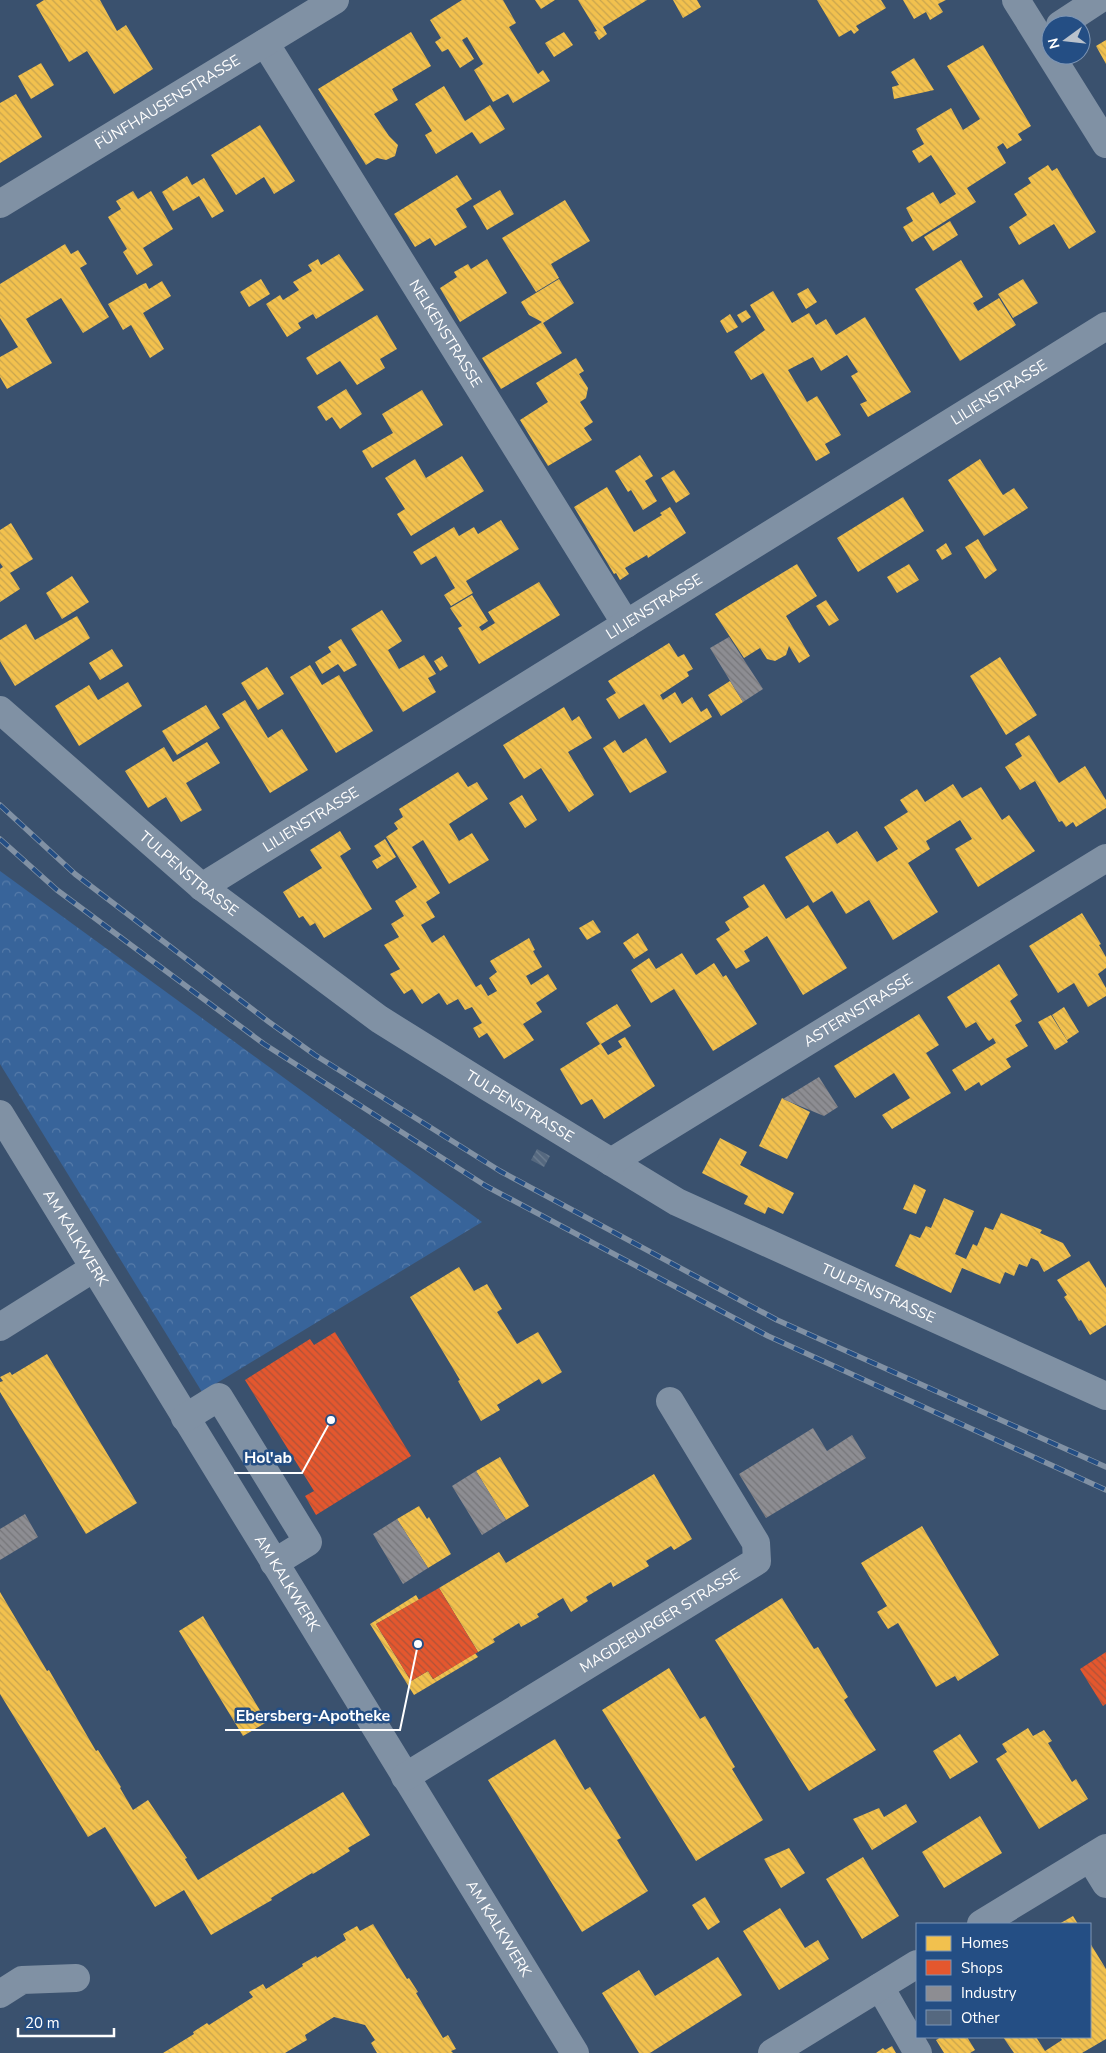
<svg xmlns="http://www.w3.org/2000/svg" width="1106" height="2053" font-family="'Nunito Sans',sans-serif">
<defs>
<pattern id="forest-crowns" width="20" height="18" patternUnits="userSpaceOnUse" patternTransform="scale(1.25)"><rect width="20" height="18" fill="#38649a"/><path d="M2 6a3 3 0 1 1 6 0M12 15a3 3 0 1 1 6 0" fill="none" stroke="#567ba9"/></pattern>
<pattern id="homes-back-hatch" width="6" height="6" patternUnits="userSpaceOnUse" patternTransform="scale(1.25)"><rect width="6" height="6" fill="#f2c14e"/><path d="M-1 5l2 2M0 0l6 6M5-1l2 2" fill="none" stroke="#c8a44e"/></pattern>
<pattern id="shops-back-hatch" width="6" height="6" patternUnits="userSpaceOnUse" patternTransform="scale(1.25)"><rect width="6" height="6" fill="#e4572e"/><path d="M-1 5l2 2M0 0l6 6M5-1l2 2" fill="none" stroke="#af5338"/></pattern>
<pattern id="industry-back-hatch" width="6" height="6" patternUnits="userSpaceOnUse" patternTransform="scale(1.25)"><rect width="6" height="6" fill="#8d8d92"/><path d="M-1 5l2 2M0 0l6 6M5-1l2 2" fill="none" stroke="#76767a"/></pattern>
<pattern id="building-back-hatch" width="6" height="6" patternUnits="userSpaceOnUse" patternTransform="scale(1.25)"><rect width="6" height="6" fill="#55687f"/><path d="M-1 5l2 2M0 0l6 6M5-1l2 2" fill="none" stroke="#6e7f92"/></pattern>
</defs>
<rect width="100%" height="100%" fill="#3a516e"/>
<path fill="url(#forest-crowns)" d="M0,871L482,1222L202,1392L0,1064Z"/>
<path fill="url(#homes-back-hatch)" d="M44,0H100L117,31L126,25L153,69L114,94L87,51L69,62L36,5Z
M462,0H503L516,23L509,27L538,74L543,70L550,81L513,103L508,94L493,102L474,70L483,64L467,37L462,40L474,59L460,68L448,49L442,52L435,42L441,38L430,20Z
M535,0H555L541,9Z
M578,0H647L603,27L607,34L599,40L594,32L597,31Z
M673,0H697L701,7L683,18Z
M817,0H881L886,8L856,26L859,30L854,34L851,30L839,37Z
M903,0H946L938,4L943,12L930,20L926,12L914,19Z
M411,32L431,66L392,89L398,100L374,114L389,136L398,145L395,156L386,160L377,158L366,165L318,89Z
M564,32L573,45L554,57L545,43Z
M1106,40V64L1096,46Z
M983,45L1031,126L1018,134L1022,140L1007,149L1003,143L997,147L1006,163L967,188L976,202L912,242L903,227L913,221L906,208L933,192L940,204L956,194L931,155L919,163L912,151L924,144L916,129L951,108L963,130L980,119L947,66Z
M914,58L934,90L894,99L892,87L899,85L891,72Z
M41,63L54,85L31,99L18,76Z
M444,86L465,121L490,105L505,129L480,144L472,132L436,154L425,135L432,131L415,104Z
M16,94L42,137L0,163V103Z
M260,125L295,181L274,194L264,177L236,195L211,155Z
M1048,165L1052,171L1057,168L1096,232L1069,249L1054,224L1019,245L1009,227L1027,215L1014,194L1031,183L1028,178Z
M457,175L472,199L456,209L467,227L435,246L430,238L415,247L394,214Z
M187,176L192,185L204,178L224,211L212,218L199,196L173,211L162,192Z
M500,190L514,214L487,230L473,206Z
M133,191L138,199L151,191L173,229L143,248L153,265L137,275L123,252L127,249L108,217L121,209L116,201Z
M565,200L590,241L551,264L559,278L536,292L502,238Z
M950,221L958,235L933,251L924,237Z
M65,244L71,254L78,250L87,264L80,268L109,317L83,333L61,298L26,319L52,363L7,389L0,377V357L18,347L0,318V284Z
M339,254L364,290L316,319L313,314L298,323L301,328L287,337L266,304L280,295L283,300L299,290L293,282L312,271L308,265L318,259L321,265Z
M487,259L507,293L460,322L440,288L457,277L454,272L468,264L471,269Z
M961,260L983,297L973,303L978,311L999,298L1016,325L960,361L915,289Z
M261,279L270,294L249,307L240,292Z
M559,279L574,303L543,323L562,353L501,389L482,358L542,322L529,315L521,302Z
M1023,279L1038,303L1013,318L998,294Z
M162,281L171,296L143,313L164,349L150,358L131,325L123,330L108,304L143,284L146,283L149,289Z
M808,288L817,302L806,309L797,294Z
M773,291L792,323L809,313L816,325L826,319L836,335L865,317L911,392L868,417L860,404L867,401L851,376L858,372L847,355L821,371L813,357L788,370L807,402L817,396L841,435L825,444L830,453L816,461L763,373L751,380L734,352L765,330L750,305Z
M746,310L751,317L742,323L737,315Z
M730,314L738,327L727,333L720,321Z
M377,315L397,349L380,359L385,368L357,385L340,361L317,375L306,358Z
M576,358L584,371L579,374L588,388L586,398L580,402L593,422L584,428L592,440L548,466L520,420L548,402L536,383Z
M346,389L362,414L340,429L332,417L326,421L317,407Z
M422,390L443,425L372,468L362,451L393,433L382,414Z
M640,455L653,476L645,481L657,501L643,510L631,490L628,492L615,471Z
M462,456L484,491L411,536L397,514L405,509L385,478L415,459L426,478Z
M980,459L1003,495L1014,488L1028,508L984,536L948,480Z
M674,470L690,494L676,503L661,478Z
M607,487L634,532L662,515L660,513L670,507L686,533L648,558L647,555L625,568L629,574L620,580L616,573L614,574L574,507Z
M903,497L924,531L858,572L837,538Z
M501,520L519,549L466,581L473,593L451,606L444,595L455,588L436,556L421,565L413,552L454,527L459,536L474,527L478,534Z
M11,523L33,559L10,573L20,589L0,602V569L3,567L0,563V530Z
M978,539L997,570L985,579L965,547Z
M946,543L952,554L942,560L936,550Z
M797,564L817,596L786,616L810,656L799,663L789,646L786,655L775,661L767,659L760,648L744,658L715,614Z
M909,564L919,580L897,593L887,577Z
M72,576L89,602L62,619L46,593Z
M539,582L560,615L479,664L458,628L462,626L450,608L472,595L488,621L479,627L482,631L495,623L488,612Z
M826,600L839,620L829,626L816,606Z
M382,610L402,641L388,650L399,669L424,655L436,674L428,678L436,692L403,712L351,629Z
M77,616L90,638L15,686L0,661V640L26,624L35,640Z
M341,639L357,665L344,672L338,664L322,674L315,662L331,652L328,647Z
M669,643L678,657L684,654L693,669L687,672L689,676L660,695L663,700L675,692L682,704L692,697L701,712L707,708L712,717L670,743L644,704L619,719L606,699L616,693L608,681Z
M112,649L123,666L100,680L89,663Z
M442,656L448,666L440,671L434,661Z
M1000,657L1037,715L1006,735L970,676Z
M310,665L322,685L339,675L373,731L336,753L290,677Z
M267,667L284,694L258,710L241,683Z
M730,681L743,702L721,716L708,695Z
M128,682L142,706L79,746L55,706L89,685L98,700Z
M245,700L268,738L282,729L308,770L270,793L222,714Z
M206,705L220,728L177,755L162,731Z
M564,707L572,721L579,716L592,738L568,752L594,795L569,812L541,768L524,779L503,745Z
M1029,735L1059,783L1085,766L1106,800V808L1076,827L1073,822L1066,827L1062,821L1059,822L1035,781L1020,790L1005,767L1022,756L1015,744Z
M646,738L667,772L630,793L603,748L615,740L623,753Z
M207,742L220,763L186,783L202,810L181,822L166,797L148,808L125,771L164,747L173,762Z
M458,772L468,787L477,782L488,799L449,824L459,841L472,833L489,860L449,884L423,840L412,847L440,893L426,902L435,917L421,925L432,943L444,935L476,987L481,984L488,996L497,991L489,978L497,972L490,961L529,938L535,950L533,951L542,967L526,976L531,985L548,974L557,989L536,1003L542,1012L523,1024L534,1040L504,1059L487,1033L479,1038L473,1028L482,1023L472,1007L465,1010L458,999L447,1005L439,993L422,1004L412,989L404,994L390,974L400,969L384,945L399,937L391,924L404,916L395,901L417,887L386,837L398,829L394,823L403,817L399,809Z
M953,784L962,798L981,787L1002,820L1009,815L1035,851L978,887L955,849L972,839L960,820L926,841L930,849L908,863L938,912L893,940L869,900L846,914L832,891L813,903L785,857L828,831L837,844L857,831L877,862L898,849L884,827L908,812L900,800L917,789L925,802Z
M522,795L537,820L525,828L509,803Z
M340,831L351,849L340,856L372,909L324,938L315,923L310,926L303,916L299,918L283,892L322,868L310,850Z
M385,839L396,857L377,869L372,861L381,856L374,846Z
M764,884L786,919L808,905L847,968L803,995L767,936L744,951L750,961L736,969L716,939L730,930L725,922L749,907L743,897Z
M1082,913L1101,944L1099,945L1106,957V968L1098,974L1106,988V996L1088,1007L1074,983L1058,993L1029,946Z
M593,920L601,932L587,940L579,928Z
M638,933L648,950L634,959L623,943Z
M682,953L696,975L714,963L723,977L726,975L757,1024L713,1051L674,989L651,1003L631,970L649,958L656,969Z
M999,964L1018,995L1010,1001L1022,1021L1015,1025L1028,1046L1006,1059L1011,1067L981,1086L979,1082L965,1091L952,1070L996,1043L993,1038L989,1041L987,1039L976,1022L966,1028L947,997Z
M617,1004L631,1026L601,1044L608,1055L622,1047L618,1041L625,1037L655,1086L604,1119L592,1099L581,1105L560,1069L600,1044L586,1023Z
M1064,1007L1079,1032L1067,1040L1052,1015Z
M919,1014L939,1045L926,1053L951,1093L892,1129L882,1115L910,1098L894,1073L855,1098L834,1066Z
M1051,1015L1068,1042L1055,1050L1038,1022Z
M782,1098L810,1112L787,1159L759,1146Z
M720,1138L747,1152L740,1165L794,1193L783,1214L768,1207L765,1214L744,1204L748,1196L702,1173Z
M914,1184L926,1190L916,1214L903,1209Z
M944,1198L974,1211L955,1254L966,1259L973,1244L977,1246L985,1227L993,1230L1001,1213L1042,1230L1040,1233L1063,1243L1071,1256L1044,1272L1038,1261L1031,1258L1027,1267L1019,1264L1014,1276L1005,1272L1000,1284L962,1268L951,1293L895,1266L910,1234L920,1238L926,1226L931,1228Z
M1089,1261L1106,1288V1325L1090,1335L1081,1320L1079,1321L1072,1309L1064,1297L1067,1295L1057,1280Z
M459,1267L474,1291L487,1284L502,1309L497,1312L517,1344L538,1332L562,1372L542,1384L539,1379L497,1405L500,1410L481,1421L458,1381L460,1380L410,1297Z
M47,1354L137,1503L86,1534L0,1392V1382L3,1381L0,1377L10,1372L12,1375Z
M500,1457L529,1506L506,1520L476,1471Z
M654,1474L692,1539L674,1550L671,1546L646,1561L649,1566L613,1587L611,1582L586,1597L588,1601L571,1612L563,1598L537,1614L539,1617L521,1627L519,1623L493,1639L495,1642L478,1652L439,1588L499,1552L506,1563Z
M419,1506L427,1519L429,1517L451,1554L428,1568L397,1519Z
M922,1526L999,1655L958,1681L955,1676L936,1687L898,1623L888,1629L877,1612L887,1606L861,1563Z
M0,1592L47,1671L49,1670L96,1751L98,1750L121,1787L120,1788L133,1810L148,1800L187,1858L185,1859L198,1880L343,1792L370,1835L348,1848L350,1851L313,1874L312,1873L271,1898L272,1900L211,1935L184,1890L155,1907L105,1827L88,1837L0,1694Z
M416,1595L419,1600L376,1624L411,1681L428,1671L433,1679L475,1653L478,1657L414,1695L370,1624Z
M782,1598L814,1649L818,1647L848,1697L844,1700L876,1750L809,1791L715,1640Z
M203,1616L267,1722L243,1736L179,1631Z
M669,1668L700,1719L705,1716L735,1767L732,1769L763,1820L696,1861L602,1710Z
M1028,1728L1033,1736L1044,1730L1052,1741L1048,1743L1072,1782L1076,1779L1088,1799L1039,1829L996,1759L1007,1752L1002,1744Z
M960,1734L978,1762L950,1779L933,1751Z
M555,1739L585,1790L590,1787L621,1838L617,1840L648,1891L582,1932L488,1780Z
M906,1804L917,1822L872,1850L853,1819L879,1808L884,1817Z
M980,1816L1002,1853L944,1888L922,1852Z
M789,1848L805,1873L781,1888L764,1859Z
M863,1857L899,1916L862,1939L826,1879Z
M705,1897L720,1922L708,1930L692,1905Z
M780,1908L805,1948L818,1940L829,1959L779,1990L743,1931Z
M1073,1916L1078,1924H1059Z
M373,1924L407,1979L409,1978L418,1992L416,1993L443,2038L448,2035L456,2049L451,2051L453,2053H377L371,2043L375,2040L365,2025L334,2017L305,2035L307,2040L285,2053H163L194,2034L193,2032L207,2023L209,2025L253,1997L249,1992L263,1984L266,1989L303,1966L302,1964L316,1956L317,1958L346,1940L343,1934L357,1926L360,1931Z
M1090,1943L1106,1969V2039L1082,2053H1014L1003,2037H1036L1045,2051L1062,2040L1060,2037H1090Z
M718,1957L742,1995L650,2053H639L602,1993L639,1970L655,1996Z
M941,2037H967L975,2050L970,2053H944L936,2040Z
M892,2046L896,2053H876L883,2048L885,2050Z"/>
<path fill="url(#shops-back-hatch)" d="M335,1332L411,1456L316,1515L305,1496L314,1491L245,1380L310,1339L314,1345Z
M439,1588L478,1652L433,1679L428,1671L411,1681L376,1624Z
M1106,1652V1704L1103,1706L1080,1669Z"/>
<path fill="url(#industry-back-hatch)" d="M729,637L763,689L743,702L710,648Z
M819,1077L838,1107L824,1116L783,1099Z
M813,1428L827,1451L852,1435L866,1458L766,1518L739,1474Z
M476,1471L506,1520L482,1535L452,1486Z
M25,1514L38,1537L0,1560V1529Z
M397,1519L428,1568L403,1584L373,1534Z"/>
<path fill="url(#building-back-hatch)" d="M537,1149L550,1156L544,1167L531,1160Z"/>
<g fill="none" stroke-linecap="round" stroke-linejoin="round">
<g stroke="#8091a4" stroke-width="28">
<path d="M1016,0L1106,144"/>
<path d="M1060,25L1098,0"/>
<path id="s1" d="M265,43L626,624"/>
<path id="s2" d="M0,204L335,0"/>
<path id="s3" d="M0,710L202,887L379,1019L488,1087L677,1202L1106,1396"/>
<path id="s4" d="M202,887L1106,326"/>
<path id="s5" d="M0,1114L575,2053"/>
<path id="s6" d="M611,1162L1106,858"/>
<path d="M0,1327L94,1268"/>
<path d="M185,1418L219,1397L308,1542L274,1563"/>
<path id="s7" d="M405,1777L757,1561L756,1543L670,1401"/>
<path d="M1090,1858L1106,1884"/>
<path d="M981,1924L1106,1848"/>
<path d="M880,1987L918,2053"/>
<path d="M0,1994L22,1980L76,1978"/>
<path d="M772,2053L917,1964"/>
</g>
<defs>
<path id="rail" d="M0,805L75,874L269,1022L315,1055L500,1171L777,1320L1106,1467
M0,839L57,890L264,1044L486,1186L768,1336L1106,1490"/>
</defs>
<use href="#rail" stroke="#8191a4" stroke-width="5.5"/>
<use href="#rail" stroke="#244e84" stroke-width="4" stroke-dasharray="11" stroke-linecap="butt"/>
</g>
<g text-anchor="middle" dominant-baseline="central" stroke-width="5" stroke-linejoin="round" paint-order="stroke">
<g font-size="15" fill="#fff" stroke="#244e84">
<text stroke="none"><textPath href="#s2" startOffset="196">FÜNFHAUSENSTRASSE</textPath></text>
<text stroke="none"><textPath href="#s1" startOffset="342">NELKENSTRASSE</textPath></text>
<text stroke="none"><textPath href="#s4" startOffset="938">LILIENSTRASSE</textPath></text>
<text stroke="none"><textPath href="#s4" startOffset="532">LILIENSTRASSE</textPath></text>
<text stroke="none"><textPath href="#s4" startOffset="128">LILIENSTRASSE</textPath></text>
<text stroke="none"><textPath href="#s3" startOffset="250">TULPENSTRASSE</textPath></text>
<text stroke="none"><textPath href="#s6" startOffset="290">ASTERNSTRASSE</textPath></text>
<text stroke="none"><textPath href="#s3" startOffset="655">TULPENSTRASSE</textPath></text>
<text stroke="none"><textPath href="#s5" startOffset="145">AM KALKWERK</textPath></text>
<text stroke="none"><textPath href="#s3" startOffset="1060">TULPENSTRASSE</textPath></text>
<text stroke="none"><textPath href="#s5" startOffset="550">AM KALKWERK</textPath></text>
<text stroke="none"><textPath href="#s7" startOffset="299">MAGDEBURGER STRASSE</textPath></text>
<text stroke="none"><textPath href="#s5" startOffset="955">AM KALKWERK</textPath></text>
</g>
</g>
<path fill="none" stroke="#fff" stroke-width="2" d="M331 1420L302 1473H234M418 1644L400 1730H225"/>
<g fill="#fff" stroke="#244e84" stroke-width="2">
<circle cx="331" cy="1420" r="5"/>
<circle cx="418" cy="1644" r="5"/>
</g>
<g font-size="16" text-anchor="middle" font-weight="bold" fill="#fff" stroke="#244e84" stroke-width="5" stroke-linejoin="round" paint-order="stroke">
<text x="268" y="1463">Hol'ab</text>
<text x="313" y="1721">Ebersberg-Apotheke</text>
</g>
<rect x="916" y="1923" width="175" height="115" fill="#244e84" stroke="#7c95b5"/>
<rect x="926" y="1936" width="25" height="15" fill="#f2c14e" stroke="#7c95b5"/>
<text x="961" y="1948" font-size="15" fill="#ffffff">Homes</text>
<rect x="926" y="1960" width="25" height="15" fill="#e4572e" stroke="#7c95b5"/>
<text x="961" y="1973" font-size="15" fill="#ffffff">Shops</text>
<rect x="926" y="1986" width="25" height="15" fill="#8d8d92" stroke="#7c95b5"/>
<text x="961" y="1998" font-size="15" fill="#ffffff">Industry</text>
<rect x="926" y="2010" width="25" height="15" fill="#55687f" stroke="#7c95b5"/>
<text x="961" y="2023" font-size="15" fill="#ffffff">Other</text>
<g transform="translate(1066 40) rotate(255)"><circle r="24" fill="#244e84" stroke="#7c95b5"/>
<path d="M0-4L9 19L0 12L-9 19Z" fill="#bac2cc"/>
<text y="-8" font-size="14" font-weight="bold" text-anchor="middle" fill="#ffffff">N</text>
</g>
<path d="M18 2028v8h96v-8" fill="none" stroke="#ffffff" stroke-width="2.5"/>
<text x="25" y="2028" font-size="15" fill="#ffffff" stroke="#244e84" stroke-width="4" paint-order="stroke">20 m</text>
</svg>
